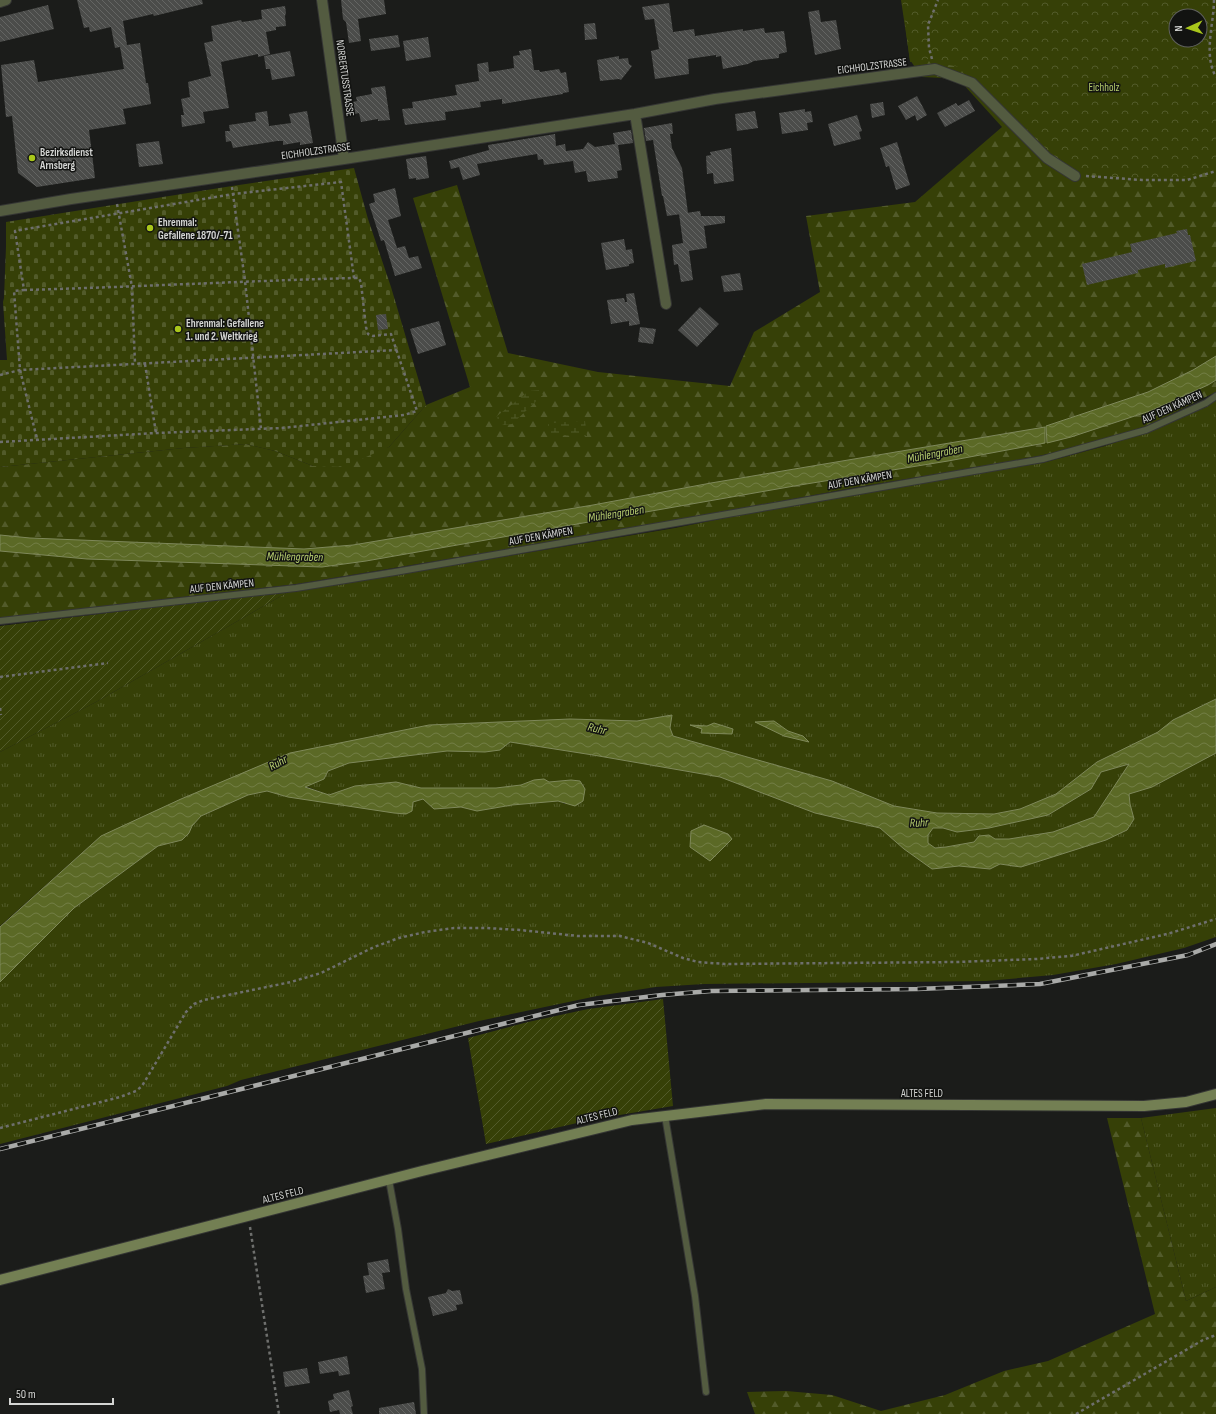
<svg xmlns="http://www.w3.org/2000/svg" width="1216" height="1414" font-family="'Sofia Sans Condensed',sans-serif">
<defs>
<pattern id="grass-tufts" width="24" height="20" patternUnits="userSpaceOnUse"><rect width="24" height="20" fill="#364007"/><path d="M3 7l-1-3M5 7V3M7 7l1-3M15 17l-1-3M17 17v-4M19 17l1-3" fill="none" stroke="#525b2a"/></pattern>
<pattern id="forest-firs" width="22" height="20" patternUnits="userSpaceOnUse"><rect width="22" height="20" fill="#364007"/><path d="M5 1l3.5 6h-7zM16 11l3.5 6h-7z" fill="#525b2a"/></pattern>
<pattern id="wetland-marsh" width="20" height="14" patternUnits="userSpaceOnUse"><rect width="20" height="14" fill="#364007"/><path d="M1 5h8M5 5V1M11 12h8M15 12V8" fill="none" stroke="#525b2a"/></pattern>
<pattern id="cemetery-stones" width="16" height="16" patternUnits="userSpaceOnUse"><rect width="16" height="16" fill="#364007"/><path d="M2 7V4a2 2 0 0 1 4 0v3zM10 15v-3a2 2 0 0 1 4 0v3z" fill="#525b2a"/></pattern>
<pattern id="park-crowns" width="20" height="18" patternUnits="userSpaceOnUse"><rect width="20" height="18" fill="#364007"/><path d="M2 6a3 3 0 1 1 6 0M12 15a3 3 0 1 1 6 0" fill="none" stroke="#525b2a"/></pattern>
<pattern id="garden-furrows" width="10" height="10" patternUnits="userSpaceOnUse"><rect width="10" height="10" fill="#364007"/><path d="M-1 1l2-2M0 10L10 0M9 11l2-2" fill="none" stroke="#525b2a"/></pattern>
<pattern id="water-waves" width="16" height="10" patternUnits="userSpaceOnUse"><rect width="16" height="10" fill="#5b6926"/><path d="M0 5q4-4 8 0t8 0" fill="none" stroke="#727e45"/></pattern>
<pattern id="building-back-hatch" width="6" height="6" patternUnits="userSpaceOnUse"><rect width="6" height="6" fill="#4b4c4a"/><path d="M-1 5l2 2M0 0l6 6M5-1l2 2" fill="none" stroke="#646563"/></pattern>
</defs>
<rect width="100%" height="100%" fill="#1b1c1a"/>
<path fill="url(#grass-tufts)" d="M1216,400V699L1173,720L1159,732L1097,762L1056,794L1020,809L994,814L937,813L894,806L832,781L673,736L670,728L672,715L637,721L570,719L429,725L101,836L0,926V752L96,702L290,591L330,586L675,528L815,500L1046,462L1105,446L1154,429Z
M510,742L593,755L720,777L815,813L880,828L904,849L932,869L959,866L990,869L1000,864L1021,867L1106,840L1127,830L1134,819L1130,804L1129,794L1152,787L1216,753V937L1184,948L1116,964L1053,975L986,981L704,984L656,987L597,996L479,1021L241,1080L227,1086L0,1144V982L74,908L158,846L182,840L189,833L192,826L201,816L248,795L267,791L288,797L413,802L423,799L434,809L461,807L477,811L512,805L558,801L565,804L585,789L580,781L571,780L548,782L534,780L521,785L496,788H421L396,782L355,786L329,795L305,786L324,779L328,771L349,763L447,751L485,752L500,750Z
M1130,764L1094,817L1053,832L1009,839L974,842L946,847L935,848L928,843V835L933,828H943L957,832L989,828L1048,815L1091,789L1101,772Z
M1216,1108V1287L1186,1301L1141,1118Z"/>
<path fill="url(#forest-firs)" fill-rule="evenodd" d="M901,0H1216V356L1193,370L1148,392L1046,426L1047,442L1071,437L1150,411L1208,385L1216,380V392L1149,425L1116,436L1057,452L1006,463L857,487L660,524L297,584L0,618V551L87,559L322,567L366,561L800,485L948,461L1045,443L1044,427L711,483L593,505L353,545L304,549L30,538L0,535V467L184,448L246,444L275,451L313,466L389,447L426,405L470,387L413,198L457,185L508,353L598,372L730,386L754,332L820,292L806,216L915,202L1002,127L963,84L942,78L922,77L910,60ZM1176,16H1200V40H1176Z
M1107,1118H1141L1186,1301L1216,1287V1414H755L747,1392L786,1391L832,1395L881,1411L945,1395L1004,1371L1048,1361L1155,1314Z"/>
<path fill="url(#wetland-marsh)" d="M539,390L543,395L512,424L504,425L498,422L497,416L529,391Z
M585,421L587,436L548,435V423Z"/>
<path fill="url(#cemetery-stones)" d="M354,168L368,219L391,287L426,405L389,447L343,467L313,466L275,451L246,444L184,448L0,467V360H7L3,302L4,298L6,247V222L232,186Z"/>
<path fill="url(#park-crowns)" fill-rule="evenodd" d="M902,0H1216V169L1208,172L1177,178L1161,179H1142L1103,175L1082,171L1062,162L1048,153L1025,131L977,76L966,68L943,64L928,59L910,62ZM1176,16H1200V40H1176Z"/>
<path fill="url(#garden-furrows)" d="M290,591L96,702L0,752V626Z
M663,999L673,1106L590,1120L486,1144L468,1038L528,1022L588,1009Z"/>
<path fill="url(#water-waves)" stroke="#7f895a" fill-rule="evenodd" d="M1216,356V380L1208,385L1150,411L1071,437L1047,443L1046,426L1148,392L1193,370Z
M1045,427V443L948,461L800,485L366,561L322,567L87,559L0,551V535L30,538L304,549L353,545L593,505L711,483Z
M1216,699V753L1152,787L1129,794L1130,804L1134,819L1127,830L1106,840L1021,867L1000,864L990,869L959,866L932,869L904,849L880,828L815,813L720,777L593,755L510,742L500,750L485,752L447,751L349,763L328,771L324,779L305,787L329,795L355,786L396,782L421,788H496L521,785L534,780L544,779L549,782L571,780L580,781L585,789L583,801L575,806L558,801L512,805L477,811L461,807L434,809L423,799L413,802L412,811L406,814L394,813L288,797L267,791L248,795L201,816L192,826L189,833L182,840L158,846L74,908L0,982V927L101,836L181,799L290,753L429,725L570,719L637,721L672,715L670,728L673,736L832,781L894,806L937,813L994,814L1020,809L1056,794L1097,762L1158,732L1173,720ZM1129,764L1094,817L1053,832L1009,839H995L989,835L979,836L974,842L946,847L935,848L928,843V835L933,828H943L957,832L989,828L1048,815L1091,789L1101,772Z
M774,721L788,731L803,736L809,742L784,736L755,722Z
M714,723L733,729L732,734L701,733L702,729L690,725L707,726Z
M704,825L728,834L732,839L710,861L690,847L691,831Z"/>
<path fill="url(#building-back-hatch)" d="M77,0H202L203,4L154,16L153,14L123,21L127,45L140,43L146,83H148L151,104L123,109L126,124L89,130L95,178L37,187L18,173L12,116L6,117L1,65L34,60L38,82L124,69L120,47L115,48L111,27L90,32L89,27L84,28Z
M341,0H384L386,14L358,19L361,41L349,43L346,22L343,19Z
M669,3L673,32L694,29L695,36L743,29V31L764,28L765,33L784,31L787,52L779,54V58L754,61L748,64L723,69L721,56L716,57V55L688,59L689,74L655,79L651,51L659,49L654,19L645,20L642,7Z
M48,5L54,29L0,42V17Z
M285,6L286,13L285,16L286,26L276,27V30L266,32L270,54L258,57V54L221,62L229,108L203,112L205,123L182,127L181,115H184L181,99L190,97L188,82L211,76L204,43L213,41L211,26L241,20L242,22L262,19L261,10Z
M819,10L821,22L836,20L841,49L815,55L808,12Z
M595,23L597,39L585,40L584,24Z
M398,35L400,47L371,51L369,39Z
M428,37L431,57L406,61L403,41Z
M531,49L534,70H539L540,72L559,69L561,73L566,72L569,92L563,93V94L502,104V99L480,102L481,107L445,112L446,120L405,125L402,109L413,108L412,102L457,95L455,85L479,81L477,64L488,62L489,72L514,68L513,56L520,55L519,51Z
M290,51L295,76L272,80L270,69H266L264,56Z
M619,56V59L628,58L629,64L632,66L621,80L619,79L600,81L597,60Z
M385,86L390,120L378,121V119L361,122L359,113L355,114L353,102L357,101L356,97L372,94L371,88Z
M917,96L927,115L917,121L915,115L906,120L898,106Z
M969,100L975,111L945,127L937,113L956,103L958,106Z
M883,102L885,115L872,118L870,104Z
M805,109V112L811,111L813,122L807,123L808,130L782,134L779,113Z
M267,111L269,126L291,123L289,114L307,111L313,143L300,145V142L283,145V141H277L233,148L231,141L226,142L225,131H230L229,125L256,121L255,113Z
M755,111L758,128L737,131L735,114Z
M857,115L862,131L859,132L861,139L834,146L828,124Z
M672,123L673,134H670L672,148L682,168L688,213L667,216L663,196H662L653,140L646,141L644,128Z
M631,130L633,143L618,145L622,170L617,171L618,178L588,182L586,171L575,173L573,161L544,165L543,159L538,160L537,154L477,164L480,175L463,180L459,167L451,169L449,161L489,150L488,145L555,134L556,146L565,144L566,151L583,149L588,142L595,147L615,144L613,133Z
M159,141L163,164L139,167L136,144Z
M897,142L910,185L896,190L889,166L886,167L880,148Z
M731,148L734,181L714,184L713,173L707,174L706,156L711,155L710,152Z
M426,156L429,178L416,180V178L409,179L406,159Z
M395,188L401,216L388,220L397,248L405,246L409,258L418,256L422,268L395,276L384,240L381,241L369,204L375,202L373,194Z
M700,211L701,216H725V223L704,226L707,248L689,251L693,280L681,282L678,264L674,265L672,245L683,243L679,214Z
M1187,229L1188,235H1190L1196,261L1165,268V264L1138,270V273L1087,285L1082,264L1132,252L1130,244L1177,233L1176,231Z
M624,239L626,250L632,249L634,263L629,264V266L606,270L601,243Z
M740,273L743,290L724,292L721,276Z
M634,293L640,324L629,326V321L611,324L607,300L624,298L625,302H627L626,294Z
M700,307L719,324L697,347L678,330Z
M386,314L388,329L378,330L376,315Z
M439,321L446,345L418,354L410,329Z
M640,327L656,329L653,344L638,342Z
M388,1259L390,1272L382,1273L385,1289L366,1293L363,1276L369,1275L367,1263Z
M448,1289L452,1291L460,1290L463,1304L456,1305L457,1310L433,1316L428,1297L446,1293Z
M347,1356L350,1374L339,1376L338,1371L320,1374L318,1362Z
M307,1368L310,1383L285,1387L283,1372Z
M349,1390L353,1406L351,1407L353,1414H340L339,1410L330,1412L328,1401L334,1399L333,1394Z
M414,1402L416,1414H379V1408Z"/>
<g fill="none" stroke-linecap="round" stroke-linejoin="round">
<defs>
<path id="lane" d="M0,621L296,588L395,572L1043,459L1146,430L1206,403L1216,396
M665,1116L695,1296L706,1392
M389,1180L398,1229L406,1289L422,1369L424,1414"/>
<path id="street" d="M322,0L344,159
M0,2L6,0
M635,114L666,304
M0,211L71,199L344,159L635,114L715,99L935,69L972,83L1047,158L1075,176"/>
<path id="secondary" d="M0,1280L422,1171L632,1120L766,1104L1144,1106L1186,1102L1216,1094"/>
</defs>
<use href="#lane" stroke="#353634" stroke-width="8"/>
<use href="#street" stroke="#353634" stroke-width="12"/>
<use href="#secondary" stroke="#353634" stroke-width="12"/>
<path stroke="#6e6f6d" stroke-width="2.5" stroke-dasharray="3 3" stroke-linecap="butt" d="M1214,0C1214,24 1203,54 1216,77
M932,59L929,48L928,25L938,0
M1086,176L1142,180H1187L1216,171
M232,187L245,281L261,429
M117,204L132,287L135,364
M24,290C134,287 244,281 354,278L341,182L233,194L15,231L24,290L14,291L20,370L37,439
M145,364L156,433
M0,375L20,370L397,350
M0,442L156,433L282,428L404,415L417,411L391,334L373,336L368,334L366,327L361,283L359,278H354
M0,677L108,663
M0,708L1,715
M0,1128L120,1097L136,1091L142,1086L186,1012L194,1004L204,1000L291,982L321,973L374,947L399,938L425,932L454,928H486L520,930L578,936H620L648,943L683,958L698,962L725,964L957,962L1036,959L1071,956L1167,934L1216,919
M250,1227L279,1414
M1076,1414L1203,1340L1216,1335"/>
<use href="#lane" stroke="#535b40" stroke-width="6"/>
<use href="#street" stroke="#535b40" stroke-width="10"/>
<use href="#secondary" stroke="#737f53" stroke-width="10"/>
<defs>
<path id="rail" d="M0,1149L579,1005L662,995L711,991L917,989L1040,984L1188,955L1216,944"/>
</defs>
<use href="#rail" stroke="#a9aaa8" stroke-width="4.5"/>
<use href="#rail" stroke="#121311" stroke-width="3" stroke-dasharray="9" stroke-linecap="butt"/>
</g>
<g fill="#a9c71b" stroke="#121311" stroke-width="1.5">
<circle cx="32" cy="158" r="4"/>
<circle cx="150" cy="228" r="4"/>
<circle cx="178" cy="329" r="4"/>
</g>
<g text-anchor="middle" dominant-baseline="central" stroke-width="3" stroke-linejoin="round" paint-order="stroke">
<g font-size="11" fill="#d4d5d3" stroke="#121311">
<text transform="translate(872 66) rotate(-7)">EICHHOLZSTRASSE</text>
<text transform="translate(345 78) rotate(82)">NORBERTUSSTRASSE</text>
<text transform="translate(316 151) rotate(-8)">EICHHOLZSTRASSE</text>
<text transform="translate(1172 407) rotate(-24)">AUF DEN KÄMPEN</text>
<text transform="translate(860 480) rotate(-10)">AUF DEN KÄMPEN</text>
<text transform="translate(541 536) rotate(-10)">AUF DEN KÄMPEN</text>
<text transform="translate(222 586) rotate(-6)">AUF DEN KÄMPEN</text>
<text x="922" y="1093">ALTES FELD</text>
<text transform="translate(597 1116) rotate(-14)">ALTES FELD</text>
<text transform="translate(283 1195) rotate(-14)">ALTES FELD</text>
</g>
<g font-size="11" fill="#b3ca6b" stroke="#121311">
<text x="1104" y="87">Eichholz</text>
</g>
<g font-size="11" font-weight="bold" fill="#d4d5d3" stroke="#121311" text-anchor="start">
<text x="40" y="152">Bezirksdienst<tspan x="40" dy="13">Arnsberg</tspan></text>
<text x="158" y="222">Ehrenmal:<tspan x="158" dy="13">Gefallene 1870/-71</tspan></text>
<text x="186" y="323">Ehrenmal: Gefallene<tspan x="186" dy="13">1. und 2. Weltkrieg</tspan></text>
</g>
<g font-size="12" font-style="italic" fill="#b8cf70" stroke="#121311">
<text transform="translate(935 454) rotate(-11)">Mühlengraben</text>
<text transform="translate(616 514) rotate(-9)">Mühlengraben</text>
<text transform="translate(295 557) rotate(1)">Mühlengraben</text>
<text transform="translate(597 729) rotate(14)">Ruhr</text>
<text transform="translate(278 763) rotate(-28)">Ruhr</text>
<text transform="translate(919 823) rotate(-2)">Ruhr</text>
</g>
</g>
<g transform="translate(1188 28) rotate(267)"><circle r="19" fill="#121311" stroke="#60615f"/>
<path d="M0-3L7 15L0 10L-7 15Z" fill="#a9c71b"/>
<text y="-6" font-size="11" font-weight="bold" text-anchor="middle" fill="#d4d5d3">N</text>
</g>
<path d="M10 1398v6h103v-6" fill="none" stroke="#d4d5d3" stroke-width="2"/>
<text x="16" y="1398" font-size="12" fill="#d4d5d3" stroke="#121311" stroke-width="3" paint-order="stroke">50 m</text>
</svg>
